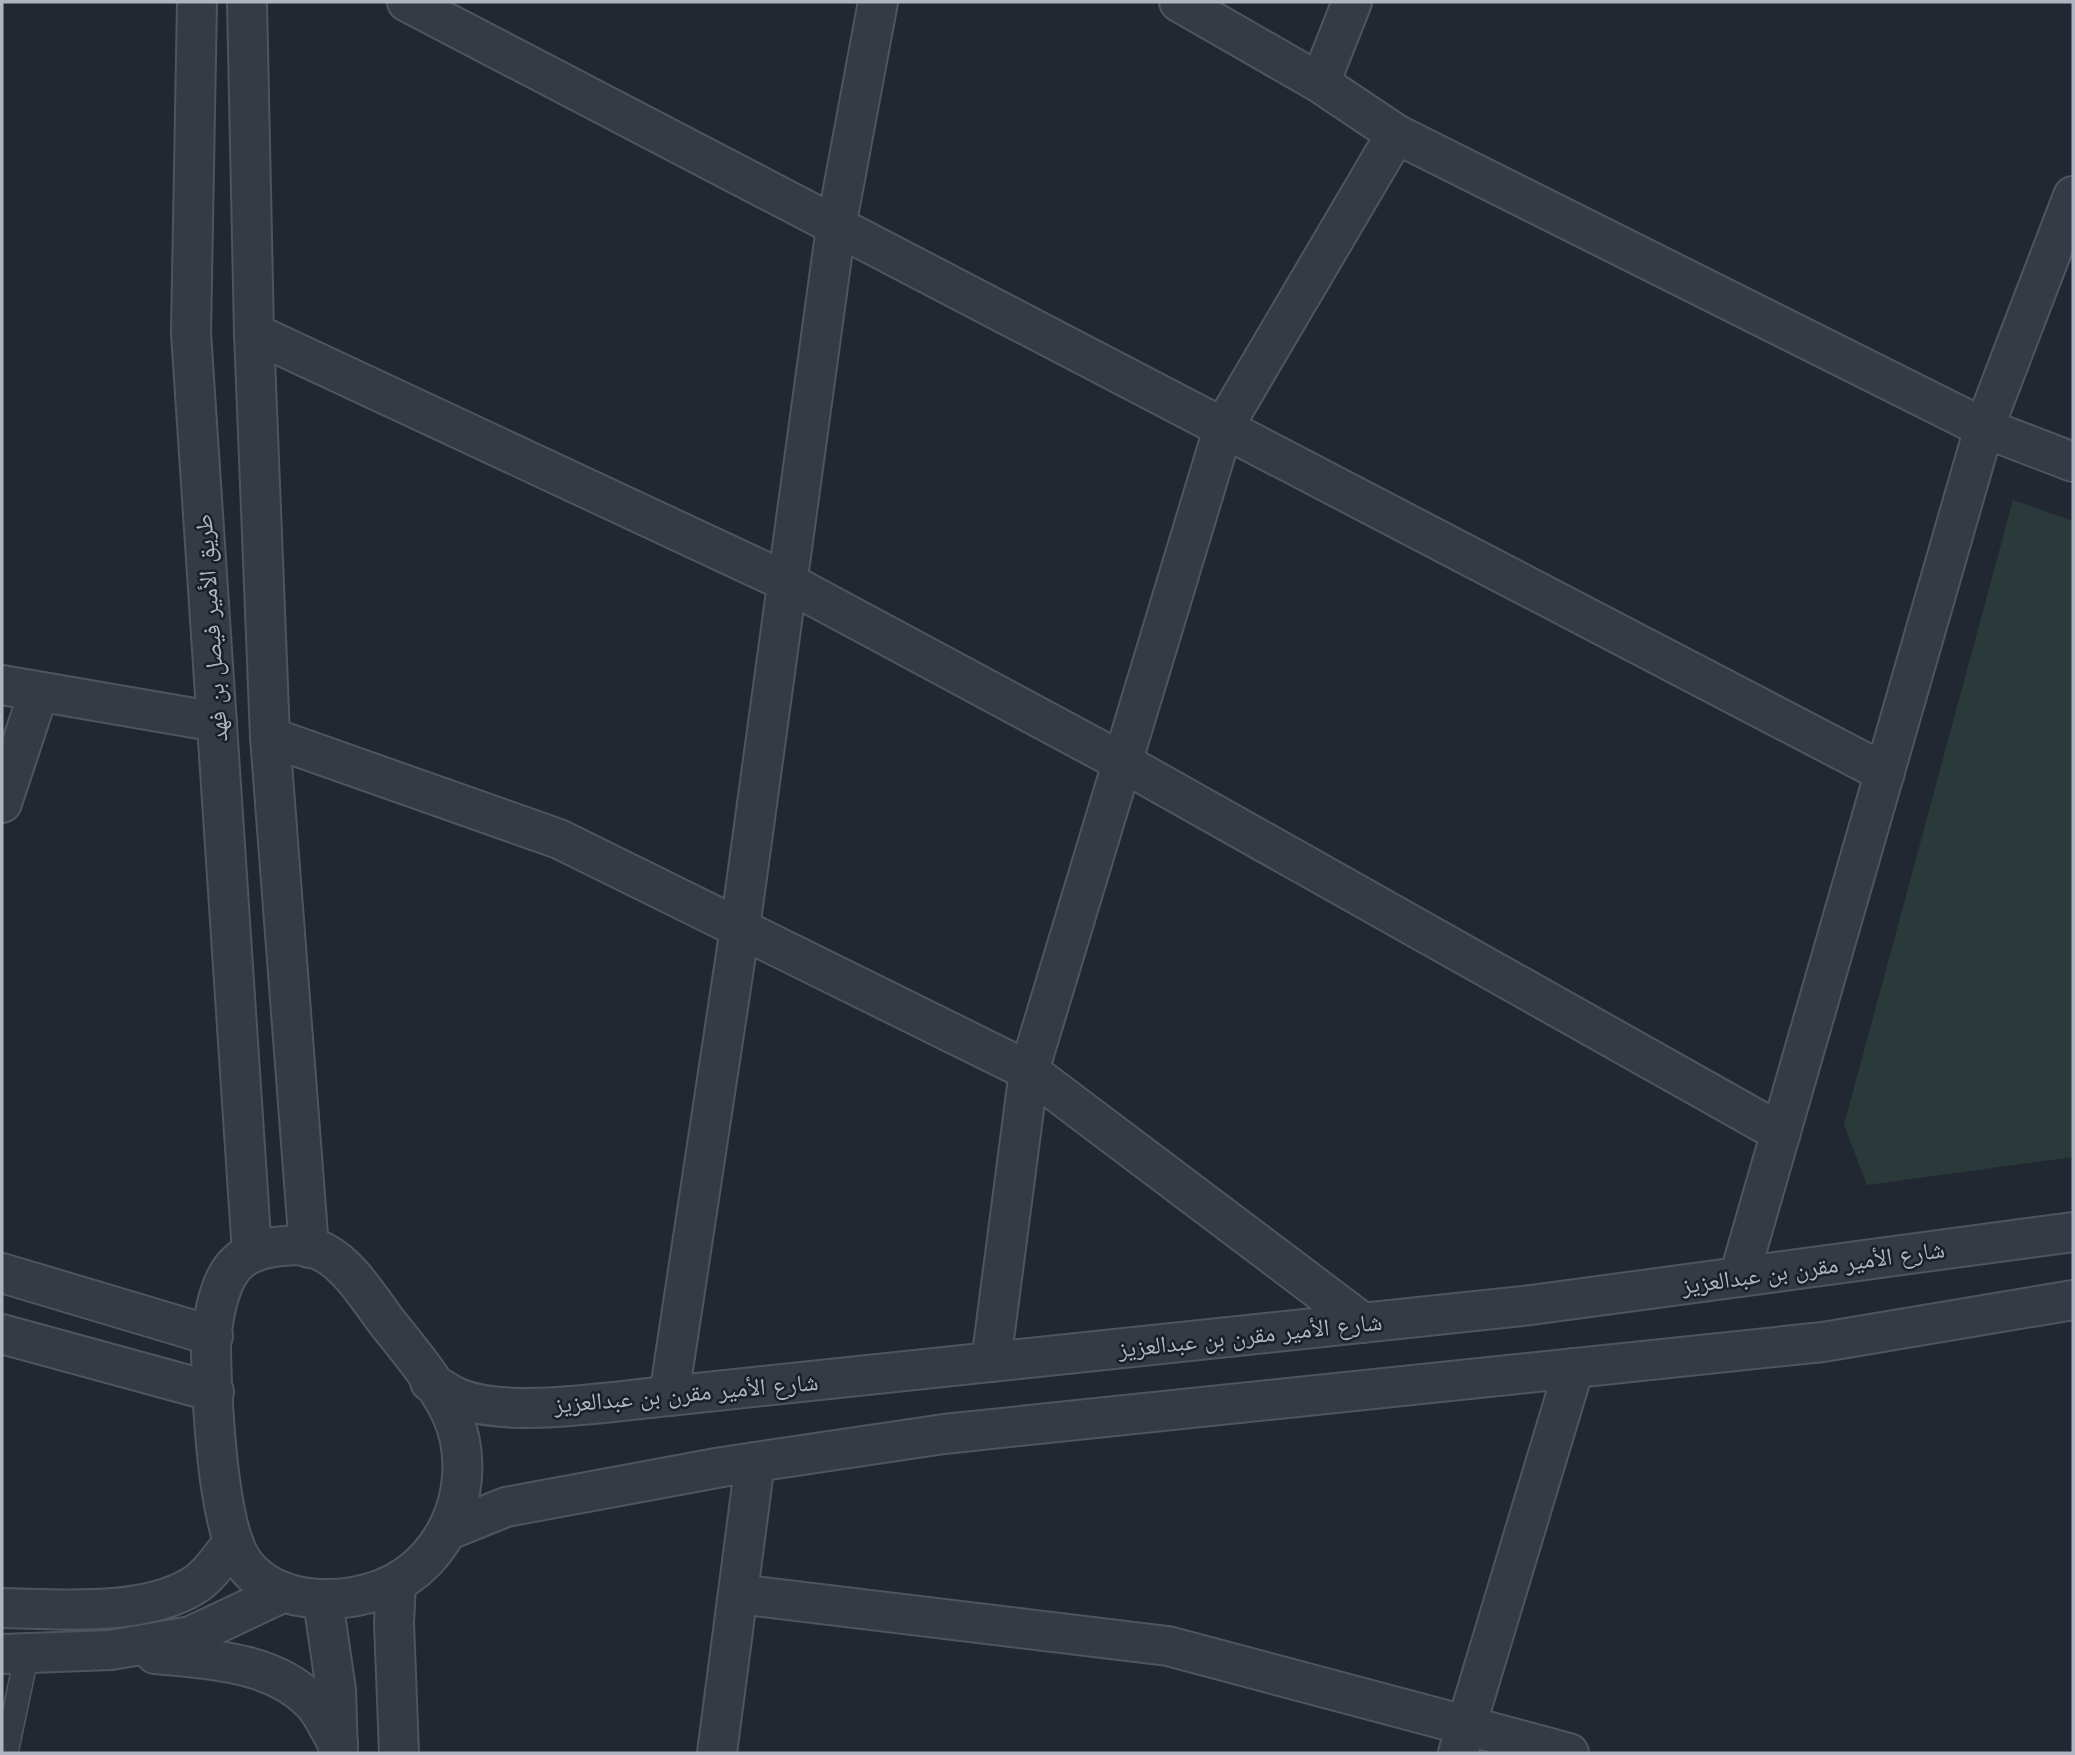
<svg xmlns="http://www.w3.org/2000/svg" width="2075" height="1755" font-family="Jost,'Noto Naskh Arabic',sans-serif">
<rect width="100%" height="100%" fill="#222832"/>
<path fill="#2a3a3a" d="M2013,500L2073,521V1157L1867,1185L1844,1125Z"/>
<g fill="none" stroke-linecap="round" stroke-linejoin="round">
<defs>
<path id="service" d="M6,1753L27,1653"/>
<path id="minor" d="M407,2L1885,773
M1179,2L1320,83L1396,134L1984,428L2073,462
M1320,83L1352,2
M254,333L787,582L1120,761L1781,1133
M2,685L217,722
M270,737L559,839L1029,1071L1363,1323
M2,803L38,694
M1739,1277L1984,428L2073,196
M991,1362L1029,1071L1224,426L1396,134
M669,1396L740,928L836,227L878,2
M738,1594L1168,1646L1569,1753
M2,1608C60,1609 142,1617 193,1586C209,1577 222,1556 233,1542
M2,1654L111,1650L191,1636L284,1592
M155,1654C207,1659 273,1661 312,1702C323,1713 330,1731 338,1744
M717,1753L755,1462
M1458,1753L1574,1368"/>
<path id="tertiary" d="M197,2L191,333L252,1253
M247,2L254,333L270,737L309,1248
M298,1245C306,1247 316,1248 323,1252C351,1266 371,1302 390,1326C410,1351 438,1385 451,1413C481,1479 450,1563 382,1589C339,1605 277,1605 245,1565C217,1530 212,1399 211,1352C211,1327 217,1286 234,1266C250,1248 275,1246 298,1245Z
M2,1273L213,1336
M2,1334L214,1392
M430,1382C439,1387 449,1394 458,1398C510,1419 612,1401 669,1396L1531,1305L2073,1232
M449,1530L506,1507L722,1467L944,1434L1823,1342L2073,1300
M396,1583L394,1623L399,1753
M323,1601L336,1690L338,1753"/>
</defs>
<use href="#service" stroke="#4f555e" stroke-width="26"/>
<use href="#minor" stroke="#4f555e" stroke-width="42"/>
<use href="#tertiary" stroke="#4f555e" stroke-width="42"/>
<use href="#service" stroke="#353a44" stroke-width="23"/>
<use href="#minor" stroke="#353a44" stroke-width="38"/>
<use href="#tertiary" stroke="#353a44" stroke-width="38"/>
</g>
<g text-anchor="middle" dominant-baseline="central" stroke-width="5" stroke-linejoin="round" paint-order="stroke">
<g font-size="24" fill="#afb5c0" stroke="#1a2028">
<text transform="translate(211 628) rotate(-94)">طريق الأمير فيصل بن فهد</text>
<text transform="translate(1813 1267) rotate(-8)">شارع الأمير مقرن بن عبدالعزيز</text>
<text transform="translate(1250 1335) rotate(-6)">شارع الأمير مقرن بن عبدالعزيز</text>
<text transform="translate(686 1393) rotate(-5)">شارع الأمير مقرن بن عبدالعزيز</text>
</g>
</g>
<rect width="2075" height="1755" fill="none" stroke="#afb5c0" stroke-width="7"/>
</svg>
